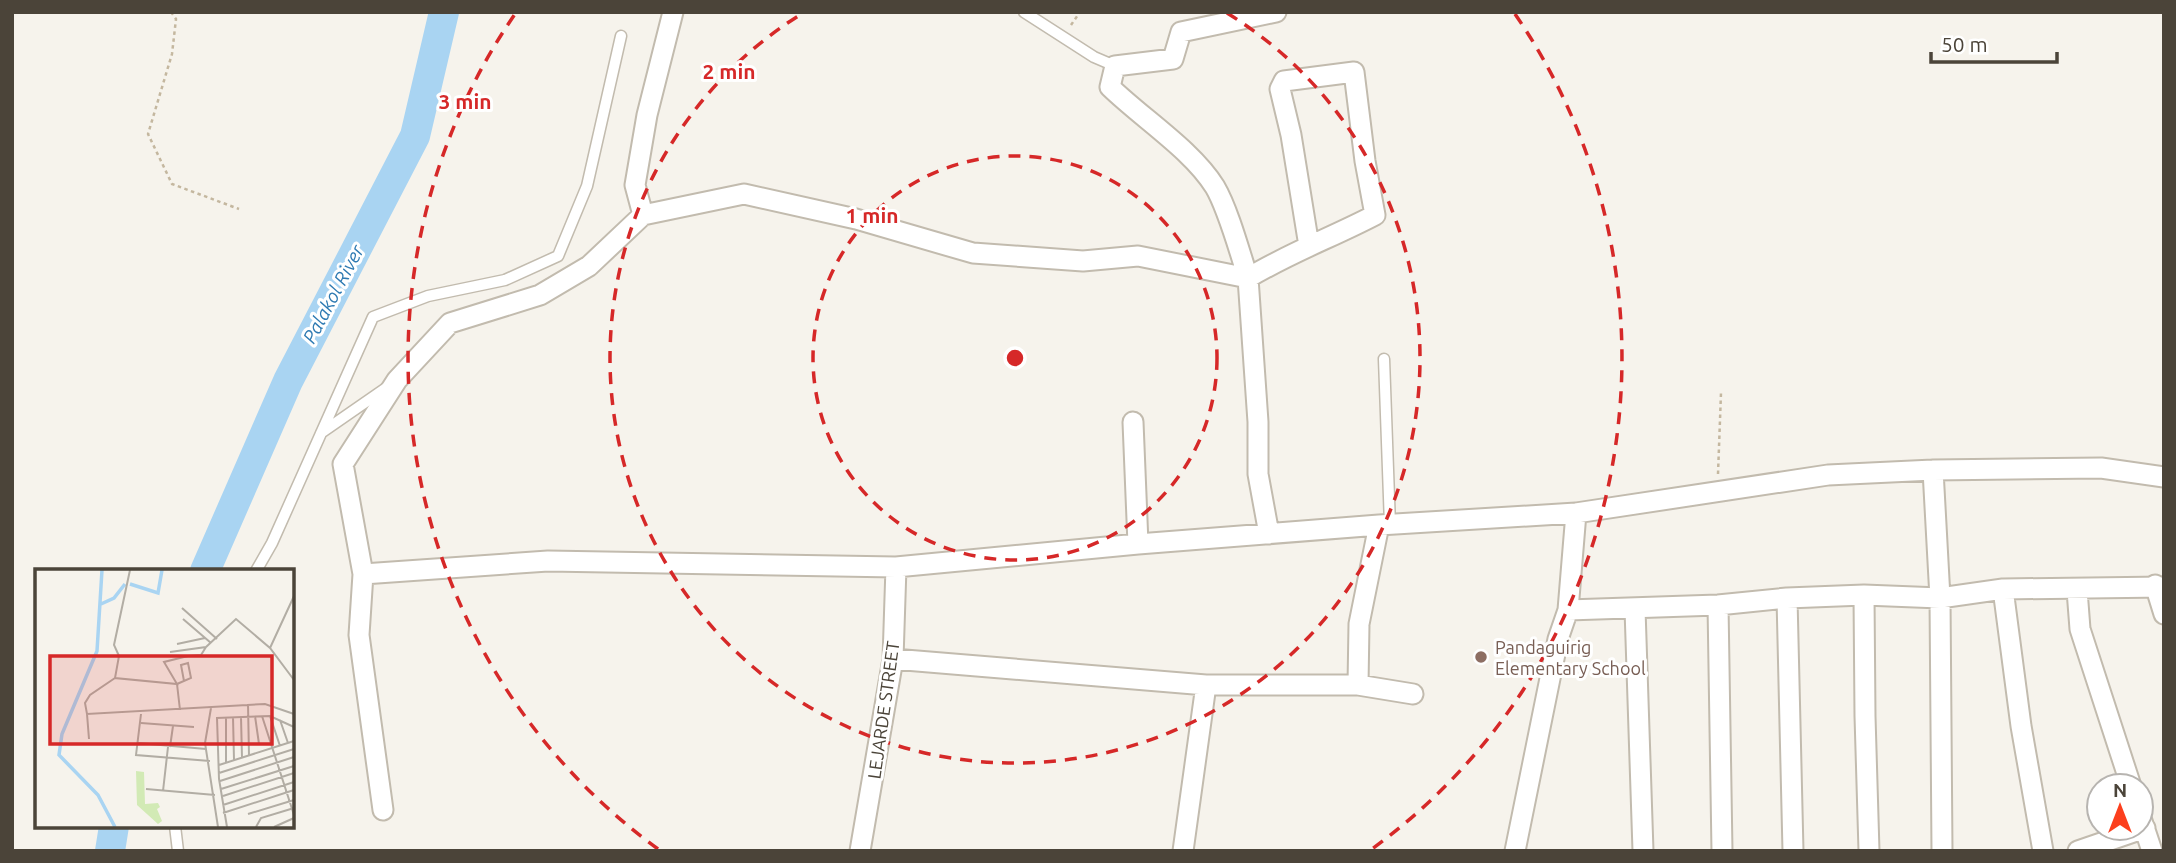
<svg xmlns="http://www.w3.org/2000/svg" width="2176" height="863" font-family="Ubuntu,sans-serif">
<rect width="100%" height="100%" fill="#f6f3ec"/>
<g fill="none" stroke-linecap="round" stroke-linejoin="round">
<path stroke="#a9d4f2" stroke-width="30" d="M205,571L288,381L415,136L444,12
M110,851L114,826"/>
<defs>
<path id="lane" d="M1024,12L1094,57L1115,66
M1384,359L1390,525
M321,433L386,388
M256,571L272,543L373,317L428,296L505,280L558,256L587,186L621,36
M175,826L178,851"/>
<path id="street" d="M673,12L647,115L635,185L643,215L744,194L856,219L973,253L1083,261L1138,256L1248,278C1240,253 1228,209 1215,187C1192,150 1143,119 1110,87L1115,66L1173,59L1181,32L1276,12
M643,215L589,266L540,295L450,323L397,380L343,464L363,574L548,561L896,567L1138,544L1379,525L1576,513L1828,475L1933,470L2101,468L2164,477
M1133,422L1138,544
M1933,470L1940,598L1942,851
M1269,534L1258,474V422L1248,278C1289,253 1333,237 1375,215L1365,161L1354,72L1284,81L1280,89L1291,135L1309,246
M363,574L359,635L383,810
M2155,585L2164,614
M2003,589L2021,726L2043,851
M2077,590L2080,629L2131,786
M1864,595L1865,716L1869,851
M1787,598L1793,851
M1718,605L1722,851
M1635,609L1643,851
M1568,610L1718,605L1787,598L1864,595L1940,598L2003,589L2164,587
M893,659L1206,685H1358L1413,694
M1358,685L1359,624L1379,525
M2141,818L2152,851
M860,851L893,659L896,567
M1183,851L1206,685
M1515,851L1558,639L1568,610L1576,513
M2078,851L2145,828"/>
</defs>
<use href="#lane" stroke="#c2bbae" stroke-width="13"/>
<use href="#street" stroke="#c2bbae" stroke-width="23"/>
<path stroke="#c4b79f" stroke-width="2.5" stroke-dasharray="3.5 3.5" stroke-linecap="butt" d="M171,12L176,19L172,54L148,134L172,184L239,209
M1071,25L1080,12
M1718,474L1721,393"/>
<use href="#lane" stroke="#fff" stroke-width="10"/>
<use href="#street" stroke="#fff" stroke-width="19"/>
</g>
<g fill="none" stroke="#d62828" stroke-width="3.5" stroke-dasharray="12 9">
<circle cx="1015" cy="358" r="202"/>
<path d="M1227 13A405 405 0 1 1 803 13"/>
<path d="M658 849A607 607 0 0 1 515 14M1515 14A607 607 0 0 1 1372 849"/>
</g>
<circle fill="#8d6e63" stroke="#fff" stroke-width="2.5" cx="1481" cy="657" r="7"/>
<g text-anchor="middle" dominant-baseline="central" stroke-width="6" stroke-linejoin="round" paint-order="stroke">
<g font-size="18" fill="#785e54" stroke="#fff" text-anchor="start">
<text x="1495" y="647">Pandaguirig<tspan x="1495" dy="21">Elementary School</tspan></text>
</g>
<g font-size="18" fill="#4b4439" stroke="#fff">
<text transform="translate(883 710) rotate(-82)">LEJARDE STREET</text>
</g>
<g font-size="19" font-style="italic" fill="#2e7ab2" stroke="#fff">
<text transform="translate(333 294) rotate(-62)">Palakol River</text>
</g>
</g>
<g transform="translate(35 569)">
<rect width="259" height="259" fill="#f6f3ec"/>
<path d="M101,202L109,203L110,235L123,234L125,238L122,240L127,252L123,255L102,236Z" fill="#d2eab5"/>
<path fill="none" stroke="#a9d4f2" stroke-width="3.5" d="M67,1L62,82L27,165L24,186L63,226L80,258M95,15L123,24L127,1M66,35L79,29L90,15"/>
<path fill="none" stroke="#b2ada4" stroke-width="2" d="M95,1L79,76L84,87L80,109L142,115L129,93L153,87M147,39L182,70M148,50L176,74M142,75L170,69M235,79L259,27M135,83L171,78L201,50L235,79L259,111M153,87L166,86L171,78M80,109L55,126L50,134L52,145L230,135L259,145M213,135L214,187M176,139L170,174L183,258M145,141L142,115L156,109L153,94L146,96L149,112M52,145L54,170M106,145L101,186L175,192M220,147L224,175M227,147L259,246M235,147L245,177M198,148L199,191M206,148L207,189M181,149L235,147L259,158M182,149L184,210L192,258M191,149V194M245,151L253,174M106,154L159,158M103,174L171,180M135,178L138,157M184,196L259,172M184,204L259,180M185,212L259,188M111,220L180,226M186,220L259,197M128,222L133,178M188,227L259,204M188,236L259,213M188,244L259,221M213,245L259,231M221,258L226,249L259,239M239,258L259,249"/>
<path fill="#d62828" fill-opacity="0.15" stroke="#d62828" stroke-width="3.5" d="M15,87H237V175H15Z"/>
<rect width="259" height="259" fill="none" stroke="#4b4439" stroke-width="3.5"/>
</g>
<circle cx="1015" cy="358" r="10" fill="#d62828" stroke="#fff" stroke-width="3.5"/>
<g font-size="21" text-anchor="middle" font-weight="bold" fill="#d62828" stroke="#fff" stroke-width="6" stroke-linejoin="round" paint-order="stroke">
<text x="729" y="79">2 min</text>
<text x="465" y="109">3 min</text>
<text x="872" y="223">1 min</text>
</g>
<rect width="2176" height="863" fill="none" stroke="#4b4439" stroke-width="28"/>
<g transform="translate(2120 807)"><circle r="33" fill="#ffffff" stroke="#b7b4b0" stroke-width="2"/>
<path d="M0-5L12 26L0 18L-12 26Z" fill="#fc3f1d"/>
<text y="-10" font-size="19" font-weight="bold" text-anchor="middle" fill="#4b4439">N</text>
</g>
<path d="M1931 52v10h126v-10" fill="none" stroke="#4b4439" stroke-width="3.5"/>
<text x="1941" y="52" font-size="21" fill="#4b4439" stroke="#ffffff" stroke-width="5" paint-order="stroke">50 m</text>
</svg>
